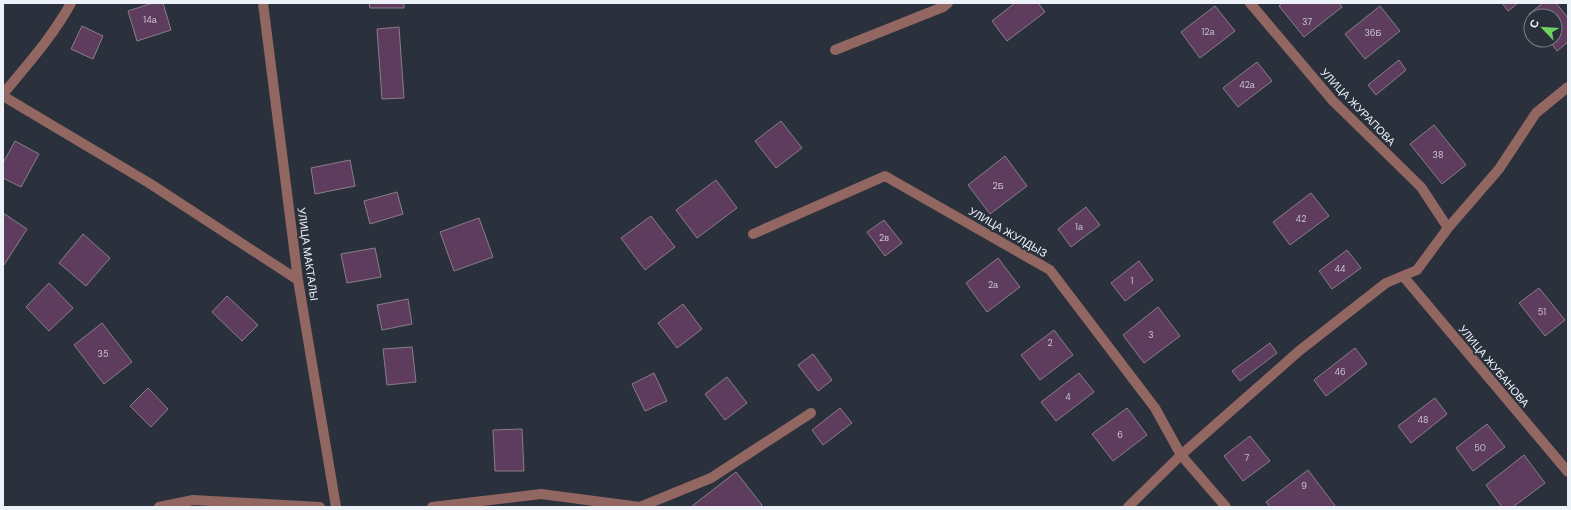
<svg xmlns="http://www.w3.org/2000/svg" width="1571" height="510" font-family="'DM Sans',sans-serif">
<rect width="100%" height="100%" fill="#2a313c"/>
<path fill="#5e3c5d" stroke="#8a7e89" d="M153,3H163L171,30L137,41L128,11Z
M369,3H404V8H370Z
M1015,3H1038L1045,12L1007,41L992,21Z
M1282,3H1339L1342,7L1304,37L1279,6Z
M1502,3H1518L1508,11Z
M1543,3H1556L1568,18V42L1557,51L1549,40H1555V16H1531V17L1529,14Z
M1215,6L1235,31L1200,58L1181,32Z
M1380,6L1400,31L1365,59L1345,34Z
M82,26L103,36L93,59L71,49Z
M399,27L404,98L382,99L377,29Z
M1399,60L1406,70L1376,95L1368,85Z
M1257,62L1272,81L1238,107L1223,88Z
M781,121L802,148L776,168L755,141Z
M1434,125L1466,165L1442,184L1410,144Z
M15,141L39,154L21,187L3,178V163Z
M1005,156L1027,186L990,214L968,185Z
M350,160L355,186L315,194L311,168Z
M716,180L737,208L697,238L676,210Z
M397,192L403,214L370,224L364,201Z
M1311,193L1329,216L1290,245L1273,222Z
M1086,207L1100,225L1071,247L1058,229Z
M3,213L27,229L4,265L3,264Z
M651,216L675,247L645,270L621,238Z
M479,218L493,257L454,271L440,232Z
M884,220L902,243L885,256L867,232Z
M83,234L110,258L86,286L59,263Z
M375,248L381,277L347,283L341,254Z
M1347,250L1361,268L1332,289L1319,271Z
M998,258L1020,287L987,312L966,283Z
M1139,261L1153,280L1125,301L1111,283Z
M49,283L73,308L49,331L26,307Z
M1539,288L1565,320L1545,336L1519,303Z
M227,296L258,325L242,341L212,312Z
M408,299L412,324L382,330L377,305Z
M683,304L702,329L677,348L658,323Z
M1158,307L1180,336L1144,363L1123,335Z
M102,323L132,362L104,384L74,345Z
M1054,330L1073,355L1040,380L1021,355Z
M1270,343L1277,353L1240,381L1232,371Z
M412,347L416,382L387,385L383,349Z
M1355,348L1367,364L1326,396L1314,380Z
M813,354L832,380L818,391L798,365Z
M654,373L667,401L645,411L632,384Z
M1079,373L1094,392L1056,421L1041,402Z
M727,377L747,403L725,420L705,394Z
M148,388L168,409L151,427L130,406Z
M1435,398L1447,414L1411,443L1398,426Z
M840,408L852,423L823,445L812,430Z
M1127,408L1147,435L1113,461L1092,434Z
M1487,424L1505,447L1473,471L1456,448Z
M522,429L524,471H495L493,430Z
M1250,436L1270,461L1243,481L1224,456Z
M1524,455L1545,483L1513,507H1502L1486,485Z
M1308,470L1336,507H1270L1266,502Z
M736,472L762,505L760,507H693L692,506Z"/>
<g fill="none" stroke-linecap="round" stroke-linejoin="round">
<path stroke="#926661" stroke-width="10" d="M263,3L298,280L336,507
M1250,3L1333,101L1421,187L1448,228
M835,50L943,7L948,3
M3,94C27,65 53,36 71,3
M3,96L149,183L298,280
M753,234L885,176L1050,270L1155,408L1181,455L1226,507
M1403,276L1568,472
M159,507L193,500L320,507
M432,507L541,494L640,507L711,478L811,413
M1128,507L1181,455L1299,351L1386,283L1417,270L1448,228L1499,169L1536,113L1568,87"/>
</g>
<g text-anchor="middle" dominant-baseline="central" stroke-width="4" stroke-linejoin="round" paint-order="stroke">
<g font-size="9" fill="#c9c4d2">
<text x="150" y="20">14а</text>
<text x="1307" y="22">37</text>
<text x="1208" y="32">12а</text>
<text x="1373" y="33">36Б</text>
<text x="1247" y="85">42а</text>
<text x="1438" y="155">38</text>
<text x="998" y="186">2Б</text>
<text x="1301" y="219">42</text>
<text x="1079" y="227">1а</text>
<text x="884" y="238">2в</text>
<text x="1340" y="269">44</text>
<text x="1132" y="281">1</text>
<text x="993" y="285">2а</text>
<text x="1542" y="312">51</text>
<text x="1151" y="335">3</text>
<text x="1050" y="343">2</text>
<text x="103" y="354">35</text>
<text x="1340" y="372">46</text>
<text x="1068" y="397">4</text>
<text x="1423" y="420">48</text>
<text x="1120" y="435">6</text>
<text x="1480" y="448">50</text>
<text x="1247" y="458">7</text>
<text x="1304" y="486">9</text>
</g>
<g font-size="11" fill="#edf2f9" stroke="#2a313c">
<text transform="translate(1358 107) rotate(46)">УЛИЦА ЖУРАПОВА</text>
<text transform="translate(1008 232) rotate(30)">УЛИЦА ЖУЛДЫЗ</text>
<text transform="translate(308 254) rotate(82)">УЛИЦА МАКТАЛЫ</text>
<text transform="translate(1494 366) rotate(50)">УЛИЦА ЖУБАНОВА</text>
</g>
</g>
<rect width="1571" height="510" fill="none" stroke="#edf2f9" stroke-width="8"/>
<g transform="translate(1543 28) rotate(295)"><circle r="19" fill="#2a313c" stroke="#787e88"/>
<path d="M0-3L7 15L0 10L-7 15Z" fill="#6ed360"/>
<text y="-6" font-size="11" font-weight="bold" text-anchor="middle" fill="#edf2f9">С</text>
</g>
</svg>
